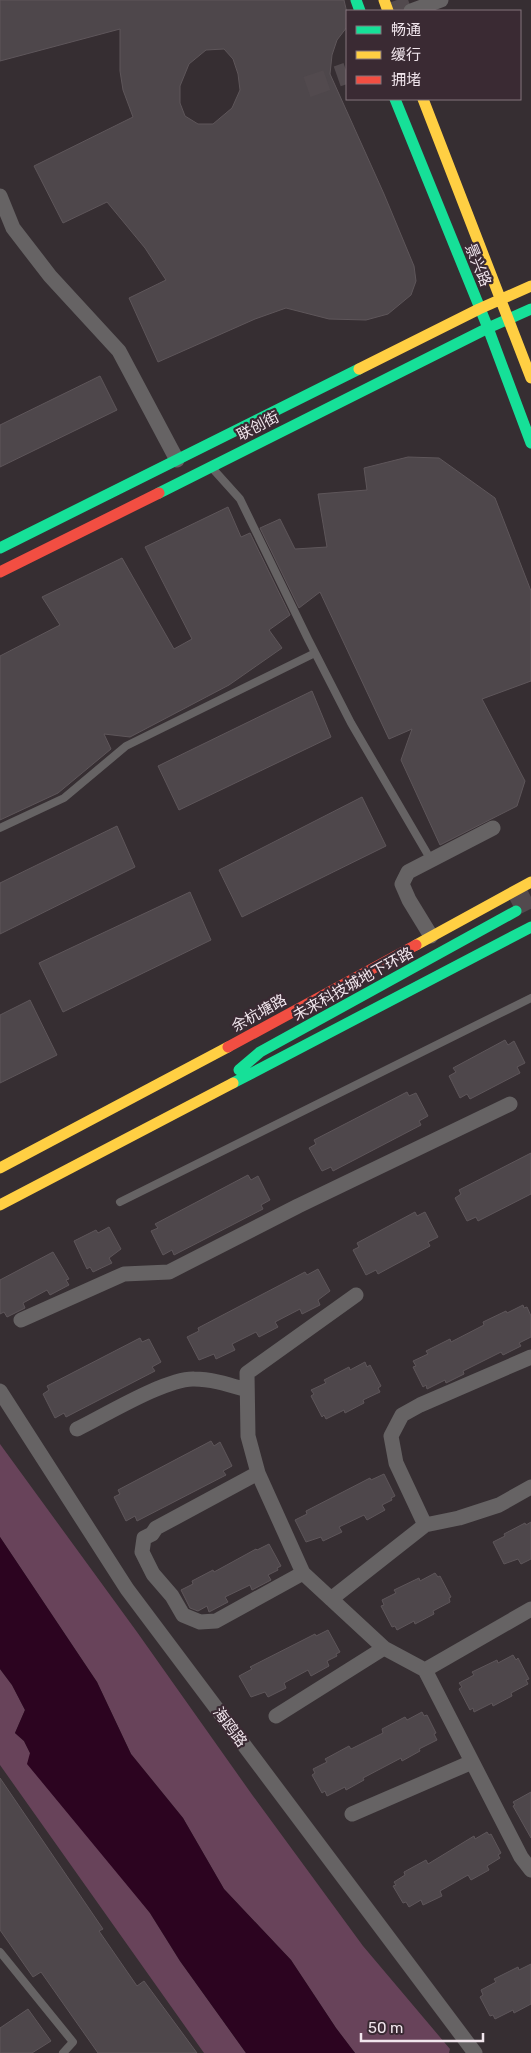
<svg xmlns="http://www.w3.org/2000/svg" width="531" height="2053" font-family="Rubik,'Noto Sans SC',sans-serif">
<rect width="100%" height="100%" fill="#362e32"/>
<path fill="#68435a" d="M0,1444L137,1632L253,1796L363,1946L450,2049L449,2053H355L336,2028L291,1960L224,1889L183,1818L131,1754L97,1682L0,1537Z
M0,1669L12,1685L25,1710L15,1733L24,1741L30,1753L150,1913L180,1961L246,2053H204L0,1765Z"/>
<path fill="#2c0420" d="M0,1537L97,1682L131,1754L183,1818L224,1889L291,1960L336,2028L355,2053H246L180,1961L150,1913L27,1764L30,1753L24,1741L15,1733L25,1710L12,1685L0,1669Z"/>
<path fill="#4e474b" stroke="#5e565a" fill-rule="evenodd" d="M0,0H344L347,13V27L337,40L332,55L330,74L384,194L414,266L416,281L411,295L388,314L366,320L329,319L286,308L255,319L158,362L129,298L166,280L145,248L107,202L63,223L34,166L133,117L123,90L120,71V29L0,61ZM224,49L233,59L238,74L240,90L232,108L213,124H198L185,116L180,103V86L189,64L206,50Z
M100,376L117,410L0,467V425Z
M408,457L439,458L495,498L531,591V681L482,699L525,781L517,806L440,845L401,760L412,729L389,739L320,592L299,608L260,528L280,519L295,549L327,547L318,494L367,490L364,468Z
M228,507L241,537L250,533L290,615L269,630L282,648L229,685L130,737L104,734L111,749L58,793L0,820V656L60,625L42,597L122,558L174,649L192,639L145,547Z
M312,691L331,737L179,810L158,766Z
M362,797L386,846L242,917L219,870Z
M117,826L135,867L0,934V883Z
M190,892L211,940L63,1012L39,963Z
M30,1000L57,1055L0,1083V1015Z
M505,1040L508,1045L514,1041L525,1063L517,1067L520,1073L470,1099L467,1094L460,1098L449,1076L456,1072L453,1068Z
M407,1092L409,1096L416,1093L428,1116L419,1121L421,1125L333,1171L331,1167L322,1171L309,1148L316,1144L314,1140Z
M531,1153V1194L478,1221L476,1217L467,1221L455,1198L461,1194L459,1190Z
M248,1175L251,1180L258,1176L270,1200L261,1205L263,1209L174,1255L172,1250L163,1255L151,1231L158,1228L155,1224Z
M415,1212L417,1216L425,1212L438,1237L428,1242L430,1246L389,1268L378,1274L376,1270L366,1275L353,1250L359,1247L357,1243Z
M109,1227L121,1249L109,1258L112,1263L93,1272L90,1267L87,1269L74,1241L96,1230L98,1233Z
M53,1252L69,1279L66,1280L69,1285L50,1295L47,1290L23,1303L25,1308L7,1317L4,1312L0,1314V1280Z
M318,1269L330,1291L318,1300L320,1305L302,1314L300,1309L275,1322L278,1327L259,1337L256,1332L232,1344L235,1350L216,1359L214,1354L199,1360L187,1337L199,1331L198,1328L305,1272L307,1275Z
M523,1305L524,1308L527,1307L531,1316V1337L519,1343L521,1346L503,1355L501,1352L463,1371L464,1374L446,1383L445,1380L427,1389L426,1385L423,1387L413,1367L416,1366L413,1361L428,1354L426,1351L450,1339L451,1342L484,1325L483,1322L506,1311L507,1313Z
M140,1338L142,1342L149,1339L161,1362L152,1367L155,1371L66,1417L64,1413L55,1418L43,1394L49,1390L47,1386Z
M365,1362L367,1367L370,1365L381,1386L378,1388L380,1392L363,1400L364,1403L345,1413L344,1410L326,1419L324,1415L322,1417L311,1396L314,1394L311,1390L326,1383L324,1380L349,1367L350,1370Z
M211,1441L214,1446L220,1442L232,1466L223,1471L226,1475L137,1521L135,1516L126,1521L114,1497L120,1494L118,1490Z
M384,1474L395,1496L391,1498L392,1500L382,1505L385,1510L367,1520L364,1515L339,1527L342,1532L323,1541L321,1537L306,1542L295,1520L307,1514L306,1511L370,1478L371,1480Z
M531,1522V1559L521,1564L518,1559L504,1564L493,1542L505,1536L504,1534L525,1523L526,1525Z
M269,1544L281,1566L277,1568L278,1570L268,1575L271,1580L252,1590L250,1585L225,1597L228,1602L209,1612L207,1606L198,1611L190,1608L181,1590L193,1584L192,1581L213,1570L214,1572L256,1549L257,1550Z
M435,1573L438,1577L440,1576L451,1597L449,1598L450,1602L433,1611L434,1614L415,1624L414,1621L397,1630L395,1626L392,1627L381,1606L384,1605L382,1600L396,1593L394,1590L419,1578L420,1581Z
M328,1630L340,1652L336,1654L337,1656L327,1661L329,1666L311,1676L308,1670L284,1683L286,1688L268,1697L265,1692L251,1697L239,1676L252,1669L250,1667L315,1634L316,1636Z
M513,1655L516,1660L518,1658L529,1679L526,1680L528,1684L511,1693L512,1696L493,1706L492,1703L474,1712L473,1708L470,1710L459,1689L462,1687L459,1683L474,1675L472,1672L497,1660L498,1663Z
M422,1712L424,1716L427,1715L436,1733L434,1734L437,1740L419,1749L420,1751L402,1761L401,1758L363,1778L364,1780L346,1790L345,1787L327,1796L325,1791L322,1793L312,1775L315,1773L313,1769L327,1762L325,1759L349,1746L351,1749L383,1733L382,1729L405,1717L407,1720Z
M0,1778L103,1929L99,1931L137,1986L144,1981L197,2053H98L41,1972L33,1977L0,1930Z
M531,1792V1838L513,1806L515,1805L513,1802Z
M487,1832L489,1835L491,1834L501,1853L498,1855L500,1858L487,1866L489,1870L471,1880L468,1875L440,1891L442,1896L423,1905L421,1900L409,1907L406,1902L403,1903L393,1886L396,1885L394,1882L405,1875L404,1872L426,1860L428,1864L474,1836L475,1839Z
M531,1964V2004L514,2013L513,2010L495,2019L493,2015L490,2016L480,1997L483,1995L481,1990L496,1982L494,1979L518,1967L519,1970Z
M28,2009L51,2041L32,2053H0V2028Z"/>
<g fill="none" stroke-linecap="round" stroke-linejoin="round">
<path stroke="#524a4e" stroke-width="21" stroke-dasharray="21 11" stroke-linecap="butt" d="M397,0L401,11
M307,87L347,73
M513,906L531,897"/>
<path stroke="#666364" stroke-width="8" d="M213,469L240,499L308,639L351,723L431,860
M0,828L64,798L126,746L315,653
M120,1202L531,998
M0,1952L73,2042L63,2053"/>
<path stroke="#666364" stroke-width="15" d="M411,11L441,0
M0,196L13,228L50,276L119,351L177,460
M431,936L409,900L402,884L408,872L493,828
M356,1295L247,1373L248,1436L258,1473L303,1573L384,1648L425,1670L521,1857L531,1870
M21,1320L124,1274L169,1272L298,1206L510,1104
M0,1391L127,1589L475,2053
M77,1429C104,1416 166,1378 194,1379C212,1379 230,1385 247,1390
M258,1473L156,1528L152,1534L144,1538L142,1552L153,1574L172,1596L183,1615L200,1622L216,1621L303,1573
M425,1525L459,1518L499,1505L531,1487
M331,1599L425,1525L396,1463L391,1436L402,1415L420,1405L531,1357
M425,1670L531,1609
M276,1716L384,1648
M352,1814L472,1762"/>
<path stroke="#16e098" stroke-width="11" d="M356,0L360,11
M395,99L488,328L531,443
M159,493L488,328L531,309
M0,548L359,369
M239,1070L260,1052L516,911
M233,1083L531,927"/>
<path stroke="#ffcf43" stroke-width="11" d="M384,0L388,11
M423,99L531,378
M359,369L479,309L531,286
M416,945L531,882
M0,1168L228,1047
M0,1205L233,1083"/>
<path stroke="#f24e42" stroke-width="11" d="M0,572L159,493
M228,1047L416,945"/>
</g>
<g text-anchor="middle" dominant-baseline="central" stroke-width="4.5" stroke-linejoin="round" paint-order="stroke">
<g font-size="15" fill="#f1e6ed" stroke="#3a2a33">
<text transform="translate(478 265) rotate(68)">景兴路</text>
<text transform="translate(258 426) rotate(-27)">联创街</text>
<text transform="translate(353 984) rotate(-29)">未来科技城地下环路</text>
<text transform="translate(259 1013) rotate(-29)">余杭塘路</text>
<text transform="translate(230 1727) rotate(53)">海鸥路</text>
</g>
</g>
<rect x="346" y="10" width="175" height="90" fill="#3a2a33" stroke="#83757d"/>
<rect x="356" y="26" width="25" height="8" fill="#16e098" stroke="#83757d"/>
<text x="391" y="35" font-size="15" fill="#f1e6ed">畅通</text>
<rect x="356" y="51" width="25" height="8" fill="#ffcf43" stroke="#83757d"/>
<text x="391" y="60" font-size="15" fill="#f1e6ed">缓行</text>
<rect x="356" y="76" width="25" height="8" fill="#f24e42" stroke="#83757d"/>
<text x="391" y="85" font-size="15" fill="#f1e6ed">拥堵</text>
<path d="M361 2033v8h122v-8" fill="none" stroke="#f1e6ed" stroke-width="2.5"/>
<text x="368" y="2033" font-size="15" fill="#f1e6ed" stroke="#3a2a33" stroke-width="4" paint-order="stroke">50 m</text>
</svg>
